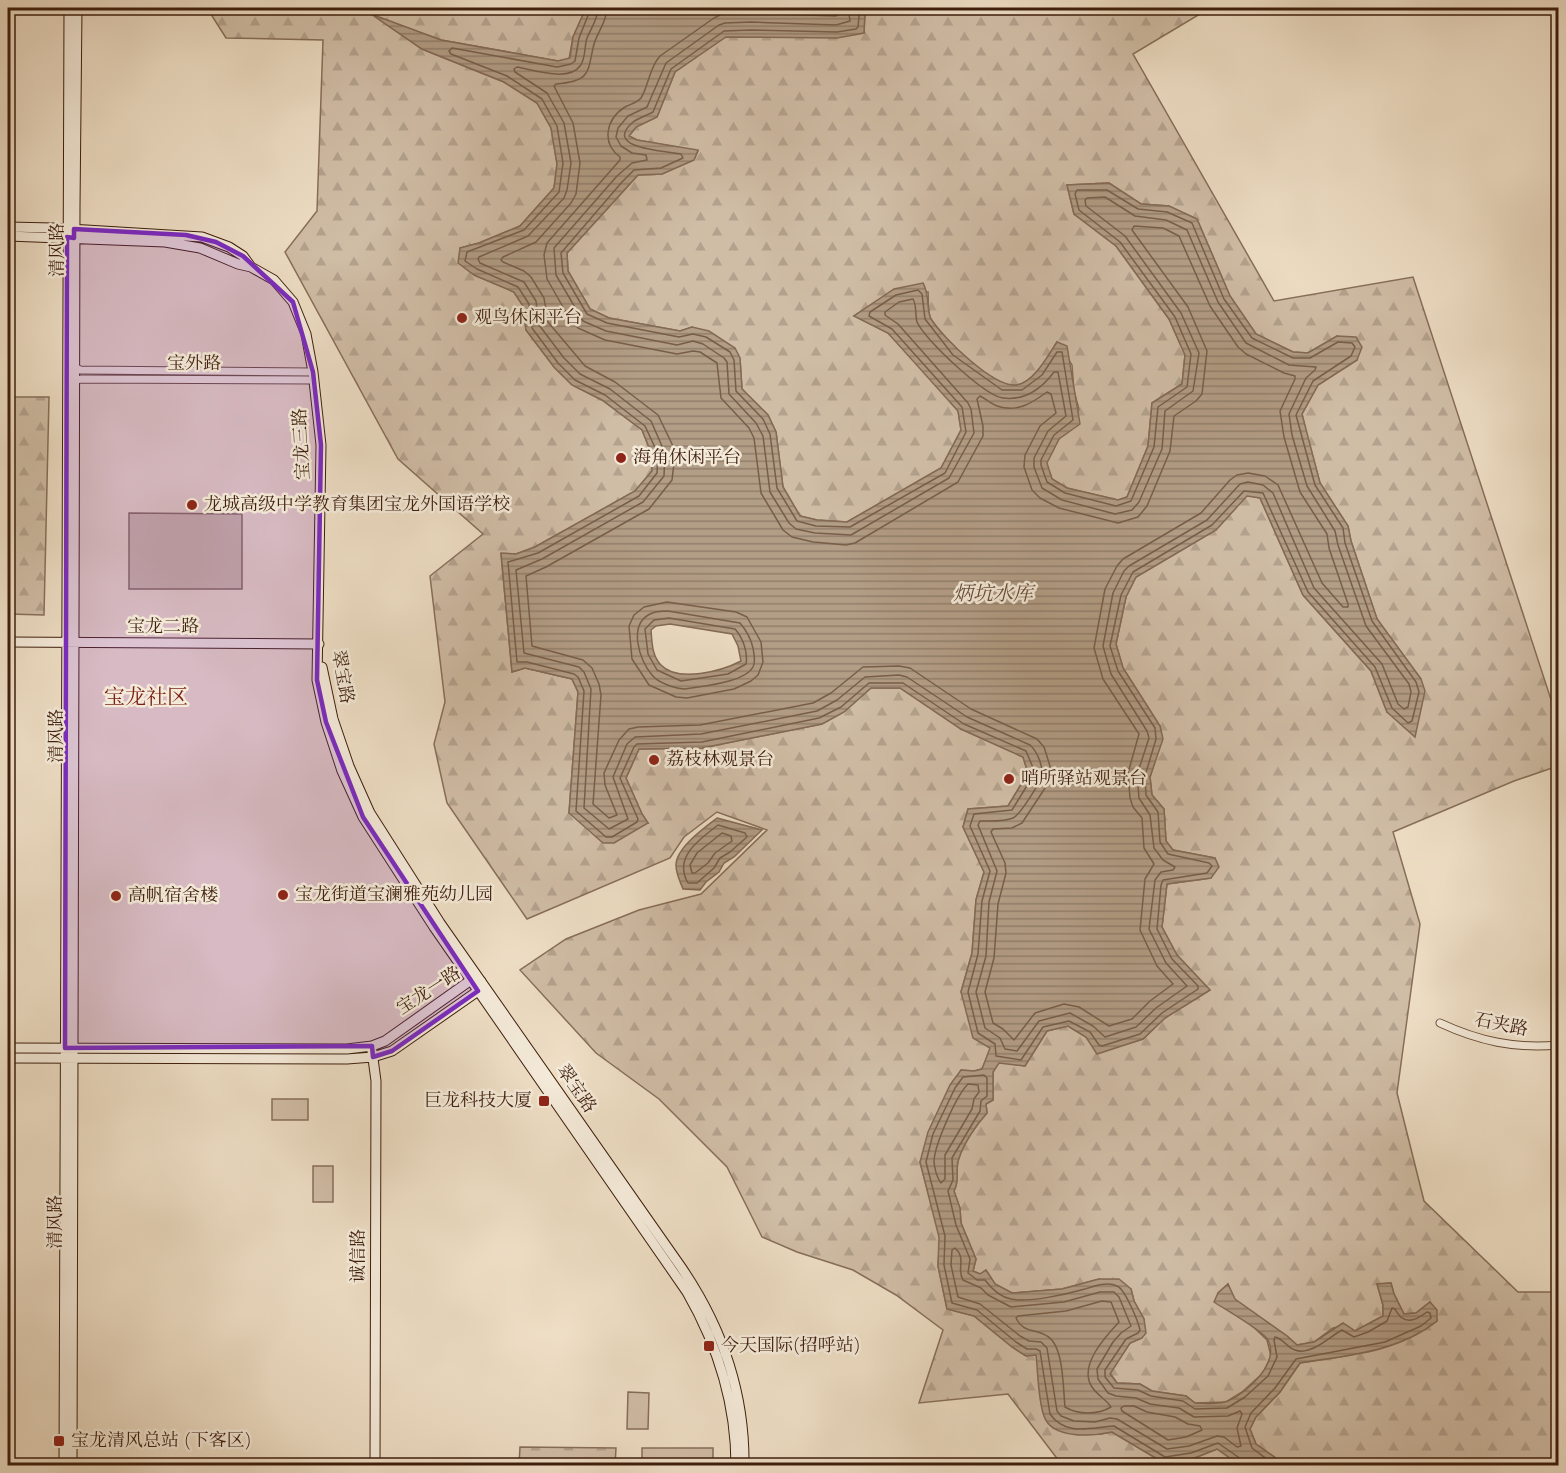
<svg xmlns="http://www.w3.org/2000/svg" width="1566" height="1473" font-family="'Old Standard TT','Noto Serif SC',serif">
<defs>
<pattern id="forest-firs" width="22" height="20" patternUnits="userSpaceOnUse" patternTransform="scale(1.5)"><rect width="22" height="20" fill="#d0bda6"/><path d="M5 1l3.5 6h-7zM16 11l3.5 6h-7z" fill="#b4a28e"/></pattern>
<pattern id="water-rules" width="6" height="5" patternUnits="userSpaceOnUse" patternTransform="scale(1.5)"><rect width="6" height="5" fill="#b29d86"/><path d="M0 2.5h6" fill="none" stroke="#927f6c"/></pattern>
</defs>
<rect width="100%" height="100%" fill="#eedec5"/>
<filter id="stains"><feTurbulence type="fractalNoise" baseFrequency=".00333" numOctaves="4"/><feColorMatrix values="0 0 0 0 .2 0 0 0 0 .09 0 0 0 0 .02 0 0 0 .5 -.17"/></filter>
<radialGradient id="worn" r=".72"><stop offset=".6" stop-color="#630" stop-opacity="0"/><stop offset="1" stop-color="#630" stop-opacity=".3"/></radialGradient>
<path fill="url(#forest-firs)" stroke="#876e59" stroke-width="1.5" d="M207,8H586L573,37L569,59L558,61L441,40L374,16L422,49L504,82L537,103L551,128L557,164L554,188L520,226L479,243L460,248L474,275L514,292L523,306L526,330L554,367L572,385L602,400L642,430L652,455V471L635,491L535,547L516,554H501L512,672L525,668L572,679L578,692L569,813L648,823L642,814L626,778L639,749L702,748L822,724L844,712L871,688H900L961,729L1023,757L1028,773L1008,806L968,809L963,827L984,872L976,900L972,953L961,992L991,1048L982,1069L974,1071L961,1070L920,1162L940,1237L938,1266L947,1309L974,1316L1012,1347L1026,1356L1036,1354L1053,1428C1073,1435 1091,1437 1112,1432L1164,1463L1192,1459L1217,1449L1240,1465H1062L1008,1394L919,1403L943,1330L896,1295L853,1270L797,1252L762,1237L727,1167L659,1099L596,1053L520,970L566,939L639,910L701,894L767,830L717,812L684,837L670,858L527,919L447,803L434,744L445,702L430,576L483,534L398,459L285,252L317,211L323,40L226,38Z
M858,8H1210L1133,54L1274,301L1413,277L1558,721V766L1514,781L1393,832L1420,924L1397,1093L1424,1201L1518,1292H1558V1465H1284L1280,1461L1256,1444L1250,1429L1256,1417L1280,1392L1300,1363C1348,1356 1399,1352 1437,1321L1430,1302L1416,1313L1404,1314L1394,1294L1391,1283L1377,1284L1383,1305V1316L1355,1331L1346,1325L1333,1328L1314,1342L1297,1345L1287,1336L1234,1299L1228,1284L1218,1293L1267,1340L1271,1356L1263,1373L1242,1392L1226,1402L1195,1403L1186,1396L1152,1391L1140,1384L1117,1383L1110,1373L1130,1343L1142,1338L1144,1319L1134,1301L1131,1289L1099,1279L1062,1289L1012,1293L995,1284L986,1270L980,1274L973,1271L976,1259L961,1223L960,1209L954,1191C961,1177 954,1170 959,1158C964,1143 976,1125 987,1113L986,1104L993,1100V1072L999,1062L1025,1066L1047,1031L1068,1026L1086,1037L1098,1053L1143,1039L1165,1018L1210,990L1177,955L1162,927L1167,884L1211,878L1215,858L1173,850L1166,841L1164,809L1152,795L1150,777L1162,739L1160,726L1123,668L1116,644L1126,597L1136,577L1216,530L1247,495L1260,498L1303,595L1371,671L1387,712L1421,679L1377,619L1351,541L1348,526L1320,483L1306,432L1302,414L1318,385L1357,360L1337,336L1308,353L1293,352L1256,334L1230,296L1197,219L1169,206L1141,204L1109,183L1067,185L1074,214L1116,246L1169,319L1185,355L1182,384L1152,403L1148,446L1127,497L1118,500L1067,488L1052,479L1046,463L1059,439L1079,409L1074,391L1072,365L1057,342C1048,356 1034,382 1017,385C994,389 943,338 931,319C927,312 929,300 928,292L877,301L854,316L888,333L931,379L958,411L961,430L941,468L847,522L817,520L800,516L783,487L776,432L768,415L742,389L740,359L692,327L680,331L609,318L590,309L568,271L567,253L638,175L662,174L694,160L698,151L637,140L629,136L636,127L657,117L675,72L726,36L864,33L865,12Z
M8,397H49L44,615L8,614Z
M520,1447L616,1448L615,1465H519Z"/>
<path fill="#d0bda6" stroke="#876e59" stroke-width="1.5" d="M129,513L242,514V589H129Z
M272,1099H308V1120H272Z
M313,1166H333V1202H313Z
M628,1392L649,1393L648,1429H627Z
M642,1448H713V1465H642Z"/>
<path fill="url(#water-rules)" stroke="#846a55" stroke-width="1.5" fill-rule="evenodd" d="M586,8H858L865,12L864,33L837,38L726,37L675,72L657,117L636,127L629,136L637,140L698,150L694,160L662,174L638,175L567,253L568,271L590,309L609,318L680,331L692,327L709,331L735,348L740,358L742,389L768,415L776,432L783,487L800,516L817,520L847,522L941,468L961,430L958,411L888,333L854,316L894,289L923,283C930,295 926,309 931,319C942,337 995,389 1017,385C1034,382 1048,356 1057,342L1067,346L1080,424L1059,439L1047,463L1052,479L1067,488L1118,500L1127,497L1148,446L1152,403L1182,384L1185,355L1169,319L1116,246L1074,214L1067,185L1109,183L1141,204L1169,206L1197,219L1230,296L1256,334L1293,352L1308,353L1337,336L1356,337L1362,347L1357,360L1318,385L1302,414L1320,483L1348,526L1351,541L1377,619L1421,679L1425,691L1415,737L1387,712L1371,671L1303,595L1260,498L1247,496L1216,530L1136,577L1126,597L1116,644L1123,668L1160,726L1163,739L1150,777L1152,795L1164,809L1166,841L1173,850L1215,858L1219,867L1211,878L1167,884L1162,927L1177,955L1210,990L1165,1018L1143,1039L1097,1054L1086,1037L1068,1026L1047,1031L1025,1066L999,1063L993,1072V1100L986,1104L987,1113C976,1125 964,1143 959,1158C954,1170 961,1177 954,1191L960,1208L961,1223L976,1259L973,1271L980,1274L986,1270L995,1284L1012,1293L1062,1289L1099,1279H1119L1131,1289L1134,1301L1144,1319L1146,1333L1142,1338L1130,1343L1110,1374L1117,1383L1140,1384L1152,1391L1186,1396L1195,1403C1205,1403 1219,1405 1228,1401C1247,1392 1280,1364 1268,1340C1262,1330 1226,1310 1214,1302L1218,1293L1228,1284L1235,1299L1287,1336L1297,1345L1314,1342L1343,1323L1355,1331L1383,1316V1305L1377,1284L1391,1283L1394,1294L1404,1314L1416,1313L1430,1302L1437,1310V1321C1398,1352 1348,1355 1300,1363L1280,1392L1256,1417L1250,1429L1256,1444L1280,1461L1284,1465H1240L1217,1449L1192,1459L1164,1463L1112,1432C1094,1436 1052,1440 1044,1416C1038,1400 1038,1372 1036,1355L1026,1356L1012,1347L974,1316L947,1309L938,1266L939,1237L920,1162L928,1132L950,1085L961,1070L974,1071L982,1069L990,1048L973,1038L961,992L972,953L976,900L984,872L963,827L968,809L1008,806L1028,773L1023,757L961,729L900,688H871L844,712L822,724L702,748L639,749L626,778L642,814L648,823L614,843H603L569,813L578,692L572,679L525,668L512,672L501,553L516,554L535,547L635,491L652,471V455L642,430L602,400L572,385L554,367L526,330L523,306L514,292L474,275L458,263L460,248L479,243L520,226L554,188L557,164L551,128L537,103L504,82L422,49L371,14L441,40L558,61L570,58L573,37ZM670,624L732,634L738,646L741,661C722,671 678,683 661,665C652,656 652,643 651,630L656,626Z
M717,818L762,830L734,857L724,863L719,872L706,882L700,890L683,889C680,881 676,874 676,865C676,848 704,828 717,818Z"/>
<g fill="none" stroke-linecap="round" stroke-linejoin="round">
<path stroke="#785e49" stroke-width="1.5" d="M591,8L579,38L575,61L571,64L557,67L452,48L449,51L451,54L507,76L542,99L557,126L563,163L559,192L524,230L467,252L465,261L477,269L518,287L529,304L532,328L558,363L575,380L605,395L645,426L658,454L657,473L639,496L538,553L508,562L517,662H527L574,674L578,677L584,691L576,811L606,837H612L637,822L638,819L620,778L634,747L637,744L702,742L819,718L841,707L869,683H903L964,724L1026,751L1034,770L1033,776L1012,810L974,814L970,826L990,871L982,901L978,954L968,992L978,1033L995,1044L996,1056L1021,1060L1043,1027L1069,1021L1090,1032L1099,1045L1102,1046L1140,1034L1162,1013L1198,989V986L1172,959L1157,929L1161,885L1163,880L1207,873L1212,866L1209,863L1168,854L1160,842L1158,812L1146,795L1145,776L1156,739L1155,728L1118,671L1110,646L1121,595L1133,572L1212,525L1244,491L1263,493L1308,592L1375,667L1392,708L1408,723L1412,721L1419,692L1416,682L1372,621L1345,543L1343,528L1315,485L1296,415L1313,381L1351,356L1355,347L1352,343L1338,342L1310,358H1293L1252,338L1224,299L1192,223L1167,212L1138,209L1107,190H1077L1075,194L1079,210L1120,242L1175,317L1191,354L1187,387L1158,407L1154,447L1131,501L1116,506L1065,493L1047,482L1041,465V460L1054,435L1073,420L1062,352H1057L1042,375L1022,390H1002L953,355L925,319L922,294L918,290L896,295L870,312L869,316L892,329L962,407L966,432L945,473L850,527L816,526L797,521L777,488L770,434L763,419L736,391L734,360L730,352L706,337L693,334L679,337L607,323L587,314L563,273L561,253L622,182L634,170L661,168L683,158L681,154C667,151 603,149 632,123C637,118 646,116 653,112L671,69L724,31L751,30L837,32L856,29L858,27L859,16L856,8
M598,8C598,19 591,28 587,38C584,47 586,59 580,66C569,82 533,70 517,67L514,69L515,72L547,93L564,123L571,163L567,190L564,198L528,236L479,257L478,259L480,263L524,282L536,301L539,325L564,358L580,374L610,389L651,421L665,453L664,476L643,502L542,559L516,570L524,653L579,667L584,672L591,689L584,808L609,829L628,819L613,777L627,744L635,737L701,734L817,711L837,700L865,677L899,675L907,677L967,717L1030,745C1037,751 1043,766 1042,775C1040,783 1020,815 1013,818C1004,822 990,821 980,821L978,825L997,871L989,902L986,956L976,992L985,1028L1000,1038L1005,1049L1017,1051L1039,1021L1070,1013L1093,1026L1105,1037L1136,1027L1156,1008L1187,986L1166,963L1149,929L1155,880L1161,872L1173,870L1175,867L1163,860L1154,848L1150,815L1139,798L1137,775L1149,738L1147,731L1111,674L1103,646L1113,593L1124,571L1129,566L1207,520L1240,484L1248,482L1263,485L1273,493L1314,588L1382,664L1398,704L1404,709L1408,707L1411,692L1409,684L1366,626L1338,545L1335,531L1307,486L1292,435L1289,414L1306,378L1315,370L1316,367L1289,365L1246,343L1218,302L1187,230L1166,220L1135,216L1105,197L1087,198L1085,200L1086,206L1125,236L1181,313L1199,353L1193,391L1165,411L1162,449L1139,502L1132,510L1115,514L1062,500L1042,488L1034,467V458L1048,431L1066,416L1058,372H1054C1042,388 1025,401 1003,398C985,396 925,340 917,322C915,315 917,306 913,299L899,302L885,312V315L898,324L968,403L971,409L974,433L949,478L851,535L815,533L796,529L789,523L770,492L763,436L756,423L729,394L727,362L724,358L703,344L693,341L677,345L606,331L583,321L556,275L554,248L617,176L632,163L647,160L646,155L632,153L621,146L616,137L618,128L628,116L647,107L666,63L719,25L725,23L751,22L836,25L850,21L848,8
M607,8C607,21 598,31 594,44C587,72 592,81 556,84L554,86L573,123L580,163L576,194L571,203L536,242L503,257L501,260L503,262L524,271L531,277L544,298L548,322L585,366L615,382L658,415L673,446L675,454L672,480L649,509L546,567L526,576L532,646L583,660L592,668L599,684L601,695L593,804L609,818L617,815L605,785L604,773L619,740L629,729L638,727L700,725L813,703L831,693L863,667L899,666L910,668L971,709L1037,739L1044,747L1050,766L1049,782L1022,823L1012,828L993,829L991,832L1005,863L1006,873L998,904L994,958L985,992L993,1023L1003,1029L1014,1040L1035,1013L1064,1004L1079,1007L1109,1026L1132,1019L1150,1001L1173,984L1157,966L1140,930L1145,879L1154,864L1144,848L1142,818L1133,807L1130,798L1128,773L1139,734L1103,679L1094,648L1105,589L1117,566L1123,559L1201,513L1230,480L1237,475L1248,473L1265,476L1278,485L1322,583L1343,607H1348V604L1329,548L1327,534L1300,492L1284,437L1280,411L1295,379V376L1284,373L1246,354L1238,347L1210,306L1179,236L1163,228L1134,226L1132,230L1188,307L1207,351L1202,394L1196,401L1174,416L1170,451L1147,506L1138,517L1118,523L1059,508L1040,498L1032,490L1024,467L1025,455L1040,426L1056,413L1051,394L1047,392C1032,403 1017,413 997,406C991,404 986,399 980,396L977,399L983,426V436L958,482L855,543L846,545L813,542L792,537L783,530L761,493L754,438L749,428L721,398L717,363L700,352L693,351L677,354L605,340L578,328L571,321L547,279L544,255L547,243L620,160V157C601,143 606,119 625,107C630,104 637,103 641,98C649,85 649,68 660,56L714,18L722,14L751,13L836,16L839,14V8
M667,602L736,612L747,617L761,642L763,662L758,675L751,681L734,689L687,698L676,697L649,685L632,659L629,626L634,615L644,607Z
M668,611L740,623C746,630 751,639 753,648C754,655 756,661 753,667C744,683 702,686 686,689C676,689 658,683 652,675C639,660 628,625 650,614C655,611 663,611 668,611Z
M669,618L735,629C743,638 748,652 746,664L728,674L681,681L657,670L648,654L645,629L654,620Z
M718,825L745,833L747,837L730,852L720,858L714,868L697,883H688C673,857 699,840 718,825Z
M722,833L731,836L732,841L715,853L708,863L695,873H692L690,865L697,853Z
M968,1084L978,1085L979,1092L974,1099L972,1109L945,1155V1179L941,1183C937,1178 934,1167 934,1161C935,1144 956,1096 968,1084Z
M955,1248C967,1259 956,1268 963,1280L981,1288L988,1295L1011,1307L1064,1302L1100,1292H1114L1119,1297L1131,1326L1121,1333L1113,1342L1097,1369L1098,1379L1108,1393L1116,1396L1136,1398L1150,1404L1179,1408L1194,1417L1228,1416L1240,1411L1242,1414L1237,1428L1241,1446L1237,1447L1224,1437L1217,1436L1189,1446L1167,1449L1117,1419L1110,1418L1095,1422L1074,1421L1061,1416L1057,1411L1047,1348L1041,1342L1029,1341L1020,1336L980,1304L958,1297L951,1265L952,1250Z
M1102,1301L1111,1302L1119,1322C1105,1337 1078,1366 1092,1387C1097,1395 1107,1400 1111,1407C1098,1415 1078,1415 1065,1407C1063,1389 1064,1345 1047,1336C1035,1328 1024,1334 1016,1318L1018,1316L1066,1311Z
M1124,1406H1134L1147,1412L1175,1417L1188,1424L1200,1426L1202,1430L1186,1437L1168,1440L1122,1411L1121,1408Z
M1243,1466L1241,1459L1218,1443L1191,1453L1165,1457L1114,1426C1092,1427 1066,1437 1050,1414L1040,1351L1036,1349H1027L1016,1342L977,1310L952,1303L944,1265L945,1236L926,1162L933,1134L955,1088L963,1077L984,1075L987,1078V1096L981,1101L980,1111L952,1158L953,1180L948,1191L956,1225L970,1259L968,1273L977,1280H985C991,1288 1000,1297 1011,1299C1029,1303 1067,1294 1085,1289C1094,1286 1108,1281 1117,1286C1125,1289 1138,1321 1140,1330L1138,1333L1126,1339L1105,1370V1377L1114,1388L1138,1390L1151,1396L1183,1401L1195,1409L1227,1408L1245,1397L1268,1376L1277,1357L1274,1340L1275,1337C1284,1339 1287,1348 1295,1350C1311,1356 1329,1337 1342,1330L1354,1337L1368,1332L1387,1321L1392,1308L1395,1309C1403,1325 1414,1322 1427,1312L1430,1313L1431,1318L1421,1326L1385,1342L1296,1359L1275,1388L1251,1413L1245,1427L1252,1448L1276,1466"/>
<defs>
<path id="street" d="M74,367L80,370L313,372
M74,381L81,379L314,380
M1440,1023C1479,1041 1515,1049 1558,1045"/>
<path id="secondary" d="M8,227L53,228L202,237L229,247L243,256L251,267
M8,236L165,242L200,248L238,264L251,267L274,280L293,302L306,334L313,372L321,445L317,680L326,722L342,771L363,817L434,927L687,1292C718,1346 736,1403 736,1466
M8,642L319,644
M322,667L333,719L349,766L370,813L440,923L681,1267C722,1327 745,1392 744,1466
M8,1048L347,1049L372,1046L385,1041L471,980L481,981L478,991L392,1051L373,1057L347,1059L8,1058
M372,1051L376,1081L375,1466
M64,1466L69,8
M72,1466L75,206L77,8"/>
</defs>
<use href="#street" stroke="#6a4e3a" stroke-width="9"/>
<use href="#secondary" stroke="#3e1e0c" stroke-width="11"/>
<use href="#street" stroke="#f4ead9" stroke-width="7"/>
<use href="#secondary" stroke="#f4ead9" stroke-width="9"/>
</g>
<path fill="#7b2cbf" fill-opacity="0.2" stroke="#7b2cbf" stroke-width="4.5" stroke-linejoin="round" d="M74,229L186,235L216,242L243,256L293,302L313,372L321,445L317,680L326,722L363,817L478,991L392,1051L373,1057L372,1046L65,1048L67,237L74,238Z"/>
<g fill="#8f2418" stroke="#f4ead9" stroke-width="2">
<circle cx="462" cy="318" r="6"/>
<circle cx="621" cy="458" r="6"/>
<circle cx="192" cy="505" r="6"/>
<circle cx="654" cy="760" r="6"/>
<circle cx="1009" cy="779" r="6"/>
<circle cx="283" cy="895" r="6"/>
<circle cx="116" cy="896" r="6"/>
<rect x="538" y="1095" width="12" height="12" rx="3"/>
<rect x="703" y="1340" width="12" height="12" rx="3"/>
<rect x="53" y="1435" width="12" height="12" rx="3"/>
</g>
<g text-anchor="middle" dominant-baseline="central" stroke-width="5" stroke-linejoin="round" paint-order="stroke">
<g font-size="18" fill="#3e1e0c" stroke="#f4ead9">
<text transform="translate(58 250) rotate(-90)">清风路</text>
<text x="194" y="364">宝外路</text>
<text transform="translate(302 444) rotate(-93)">宝龙三路</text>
<text x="163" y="627">宝龙二路</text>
<text transform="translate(342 677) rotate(80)">翠宝路</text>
<text transform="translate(57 736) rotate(-90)">清风路</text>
<text transform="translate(429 991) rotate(-33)">宝龙一路</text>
<text transform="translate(1501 1025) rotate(11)">石夹路</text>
<text transform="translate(576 1089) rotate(55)">翠宝路</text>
<text transform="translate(56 1222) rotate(-90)">清风路</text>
<text transform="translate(359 1256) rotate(-90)">诚信路</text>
</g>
<g font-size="18" fill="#3e1e0c" stroke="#f4ead9" text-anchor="start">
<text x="474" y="318">观鸟休闲平台</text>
<text x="633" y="458">海角休闲平台</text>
<text x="204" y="505">龙城高级中学教育集团宝龙外国语学校</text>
<text x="666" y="760">荔枝林观景台</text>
<text x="1021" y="779">哨所驿站观景台</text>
<text x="295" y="895">宝龙街道宝澜雅苑幼儿园</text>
<text x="128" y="896">高帆宿舍楼</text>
<text x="532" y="1101" text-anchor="end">巨龙科技大厦</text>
<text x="721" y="1346">今天国际(招呼站)</text>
<text x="71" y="1441">宝龙清风总站 (下客区)</text>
</g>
<g font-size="20" font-style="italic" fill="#674a37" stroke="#f4ead9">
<text x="993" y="595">炳坑水库</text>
</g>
<g font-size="21" fill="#7a1f14" stroke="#f4ead9">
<text x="146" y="698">宝龙社区</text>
</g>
</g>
<rect width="1566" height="1473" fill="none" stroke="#eedec5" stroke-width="30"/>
<rect x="9" y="9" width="1548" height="1455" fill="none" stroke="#3e1e0c" stroke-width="3"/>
<rect x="15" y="15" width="1536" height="1443" fill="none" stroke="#3e1e0c" stroke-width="1.5"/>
<rect width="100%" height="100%" filter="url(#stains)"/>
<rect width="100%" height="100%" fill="url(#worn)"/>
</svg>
